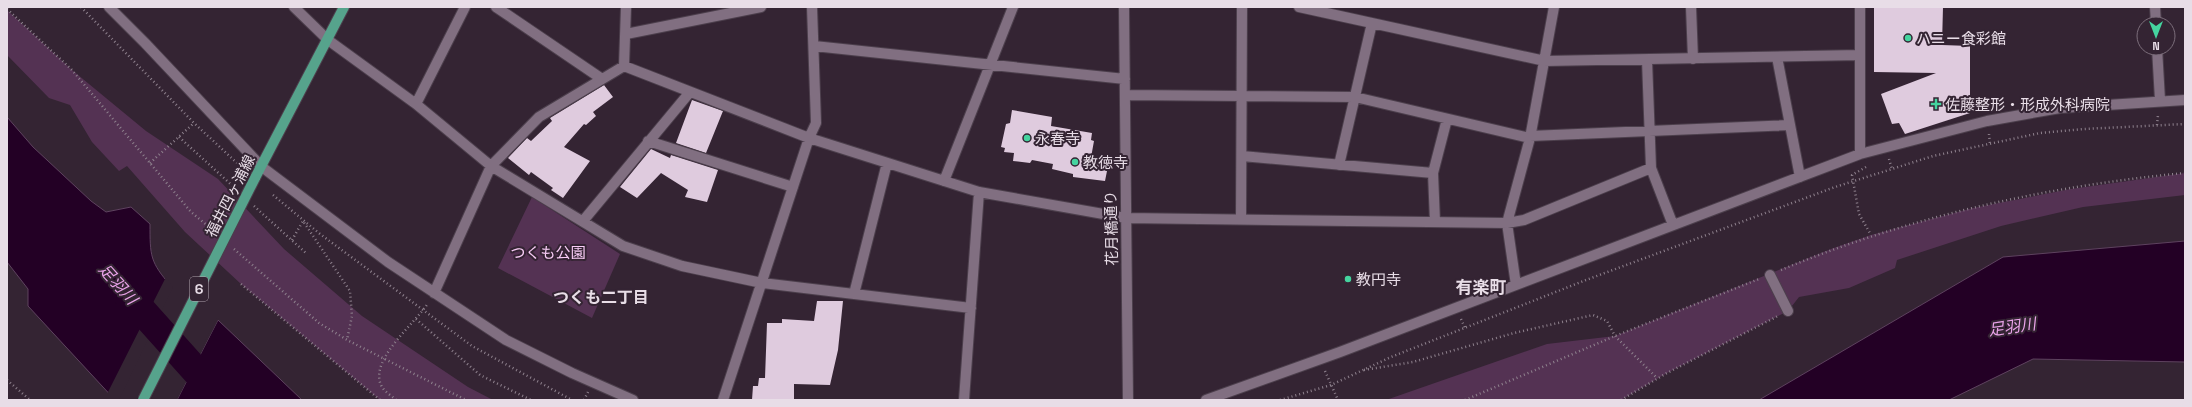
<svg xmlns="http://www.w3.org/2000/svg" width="2192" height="407" font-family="'Space Grotesk','Noto Sans JP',sans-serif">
<rect width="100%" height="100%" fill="#342433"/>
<path fill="#543253" d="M7,10L72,70L146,131L218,179L284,249L362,316L468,387L493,400H380L241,284L185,232L127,166L119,171L92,142L70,105L49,98L7,55Z
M2185,173V195L2083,207L2001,226L1897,260L1895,268L1849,288L1799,297L1788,311L1667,373L1621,400H1386L1547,344L1615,336L1831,249L1871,235L1973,208L2071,189Z
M532,197L620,254L592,318L498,268Z"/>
<path fill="#230025" stroke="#5e425f" d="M7,117L33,147L91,201L106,212L131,207L150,224C150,256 150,262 171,286L115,400L28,306V289L7,262Z
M2185,241V362L2033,359L1949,400H1759L2003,257Z
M218,320L302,400H177Z"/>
<path fill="#342433" d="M166,277L173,287L119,400H113L107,394Z
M219,318L177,400H175L216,319Z"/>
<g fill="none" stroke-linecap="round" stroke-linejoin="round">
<path stroke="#230025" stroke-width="29" d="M127,294L222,400"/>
</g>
<path fill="#dfcbde" d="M1874,7H1943L1942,45L1970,46V113L1905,134L1899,123L1892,124L1881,94L1936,73L1874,72Z
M604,85L613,97L593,112L596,116L586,125L584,124L564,147L590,161L563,198L551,190L553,188L531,172L529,175L508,158L527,138L531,141L552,121L550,118Z
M692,100L723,111L706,153L676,143Z
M1012,110L1052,117L1051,126L1092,133L1091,140L1094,141L1090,163L1108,166L1105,181L1073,177V174L1052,169L1053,164L1032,160L1030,163L1013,161L1014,153L1004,152L1005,148L1001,147L1006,124L1010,123Z
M651,149L670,158L671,155L718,170L707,202L685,197L688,190L661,173L637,198L620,187Z
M817,301H843L838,350L830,385L794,384V400H752L753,386H758L759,378H765L767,323H782V319L814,321Z"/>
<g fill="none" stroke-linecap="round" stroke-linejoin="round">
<defs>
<path id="minor" d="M109,7L145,43L262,167L388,262L506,340L572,373L633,400
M294,7L328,40L416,104L491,166L623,246L682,266L762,283L971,308
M496,7L602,79
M1124,7L1128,400
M1299,7L1545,61L1860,55
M1691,7L1693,59
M1860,7V154
M2155,7L2156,24
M626,34L761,7
M814,46L1125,79
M2157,48L2160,100
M1777,57L1800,177
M1647,60L1651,168L1673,225
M624,66L809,138L979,192L1126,218L1507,223L1524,220L1651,168
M1125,95L1355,97L1530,138
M416,104L465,7
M1530,136L1790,125
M648,141L793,187
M1242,156L1433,173
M1339,165L1372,23
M944,181L1013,7
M1241,219L1242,7
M583,221L690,92
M1435,222L1433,173L1447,119
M1770,275L1788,311
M1516,285L1507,223L1530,138L1554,7
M434,293L491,166L539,117L624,66L626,7
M854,294L887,163
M723,400L809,138L816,123L812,7
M964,400L979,192
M1206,400L1340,352L1860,154L1987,121L2060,108L2185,100"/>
<path id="major" d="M255,178L344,7"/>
</defs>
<use href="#minor" stroke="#4c3f4c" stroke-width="12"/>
<use href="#major" stroke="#4c3f4c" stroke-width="12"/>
<path stroke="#8f828e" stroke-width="2.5" stroke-dasharray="1 3" stroke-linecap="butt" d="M81,7L194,123L237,163
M7,9L72,70L191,212L215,232
M2157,125L2158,115
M1989,134L1990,144
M179,137L236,189
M1889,159L1892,169
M150,163L194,123
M1866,167L1852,175L1859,214L1871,235
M273,195L320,234L472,346L572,400
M254,206L307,254
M292,240L303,221L350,291L352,316L347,340
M234,249L319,323L349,341L466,400
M1781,270C1908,217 2047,186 2185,173
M241,284L380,400
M416,319L480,375L531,400
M1461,319L1465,328
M1364,370L1413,362L1514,333L1593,315L1607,321L1615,336L1657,378
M1325,371L1338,400
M7,380L30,400
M396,400C392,396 385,392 382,387C367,361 415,324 428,303
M584,400L588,392
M1280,400L1331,385L1391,357L1586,280L1835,187L1933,156L2040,133L2084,129L2185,124
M1465,400L1615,336L1759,279
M1621,400L1667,373L1778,316"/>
<use href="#minor" stroke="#816f81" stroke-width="10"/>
<use href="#major" stroke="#56a38c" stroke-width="10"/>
<defs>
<path id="major-bridge" d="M143,400L255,178"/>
</defs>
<use href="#major-bridge" stroke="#4c3f4c" stroke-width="12" stroke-linecap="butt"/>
<use href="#major-bridge" stroke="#56a38c" stroke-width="10"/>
</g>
<g fill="#45d49f" stroke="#342433" stroke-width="1.5">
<circle cx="1908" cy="38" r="4"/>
<path d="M1934 98h4v4h4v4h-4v4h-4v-4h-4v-4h4z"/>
<circle cx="1027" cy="138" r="4"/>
<circle cx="1075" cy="162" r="4"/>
<circle cx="1348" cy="279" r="4"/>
</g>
<g text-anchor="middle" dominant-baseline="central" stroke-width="4" stroke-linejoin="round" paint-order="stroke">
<rect fill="#342433" stroke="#b2a6b1" stroke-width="1" x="190" y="277" width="18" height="24" rx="3"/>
<g font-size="14" font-weight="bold" fill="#e8dde7">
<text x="199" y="289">6</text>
</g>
<g font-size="15" fill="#e8dde7" stroke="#342433" text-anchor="start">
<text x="1916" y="38">ハニー食彩館</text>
<text x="1945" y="104">佐藤整形・形成外科病院</text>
<text x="1035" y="138">永春寺</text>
<text x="1083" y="162">教徳寺</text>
<text x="1356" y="279">教円寺</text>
</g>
<g font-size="15" fill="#e8dde7" stroke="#342433">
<text transform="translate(230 196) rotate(-63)">福井四ヶ浦線</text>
<text transform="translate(1111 228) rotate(-91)">花月橋通り</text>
</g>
<g font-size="15" fill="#f9cdf7" stroke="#342433">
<text x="548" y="252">つくも公園</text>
</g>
<g font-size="16" font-style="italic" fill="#eaa3e9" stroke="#342433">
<text transform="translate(118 284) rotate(48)">足羽川</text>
<text transform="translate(2012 327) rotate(-8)">足羽川</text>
</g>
<g font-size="16" font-weight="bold" fill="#e8dde7" stroke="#342433">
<text x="601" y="297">つくも二丁目</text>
</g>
<g font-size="17" font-weight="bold" fill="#e8dde7" stroke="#342433">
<text x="1481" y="287">有楽町</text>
</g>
</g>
<rect width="2192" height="407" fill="none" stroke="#e8dde7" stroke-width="16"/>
<g transform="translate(2156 36) rotate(180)"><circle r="19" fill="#342433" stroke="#7c6e7b"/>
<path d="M0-3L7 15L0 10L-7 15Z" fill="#45d49f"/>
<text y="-6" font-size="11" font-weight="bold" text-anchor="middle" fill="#e8dde7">N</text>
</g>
</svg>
